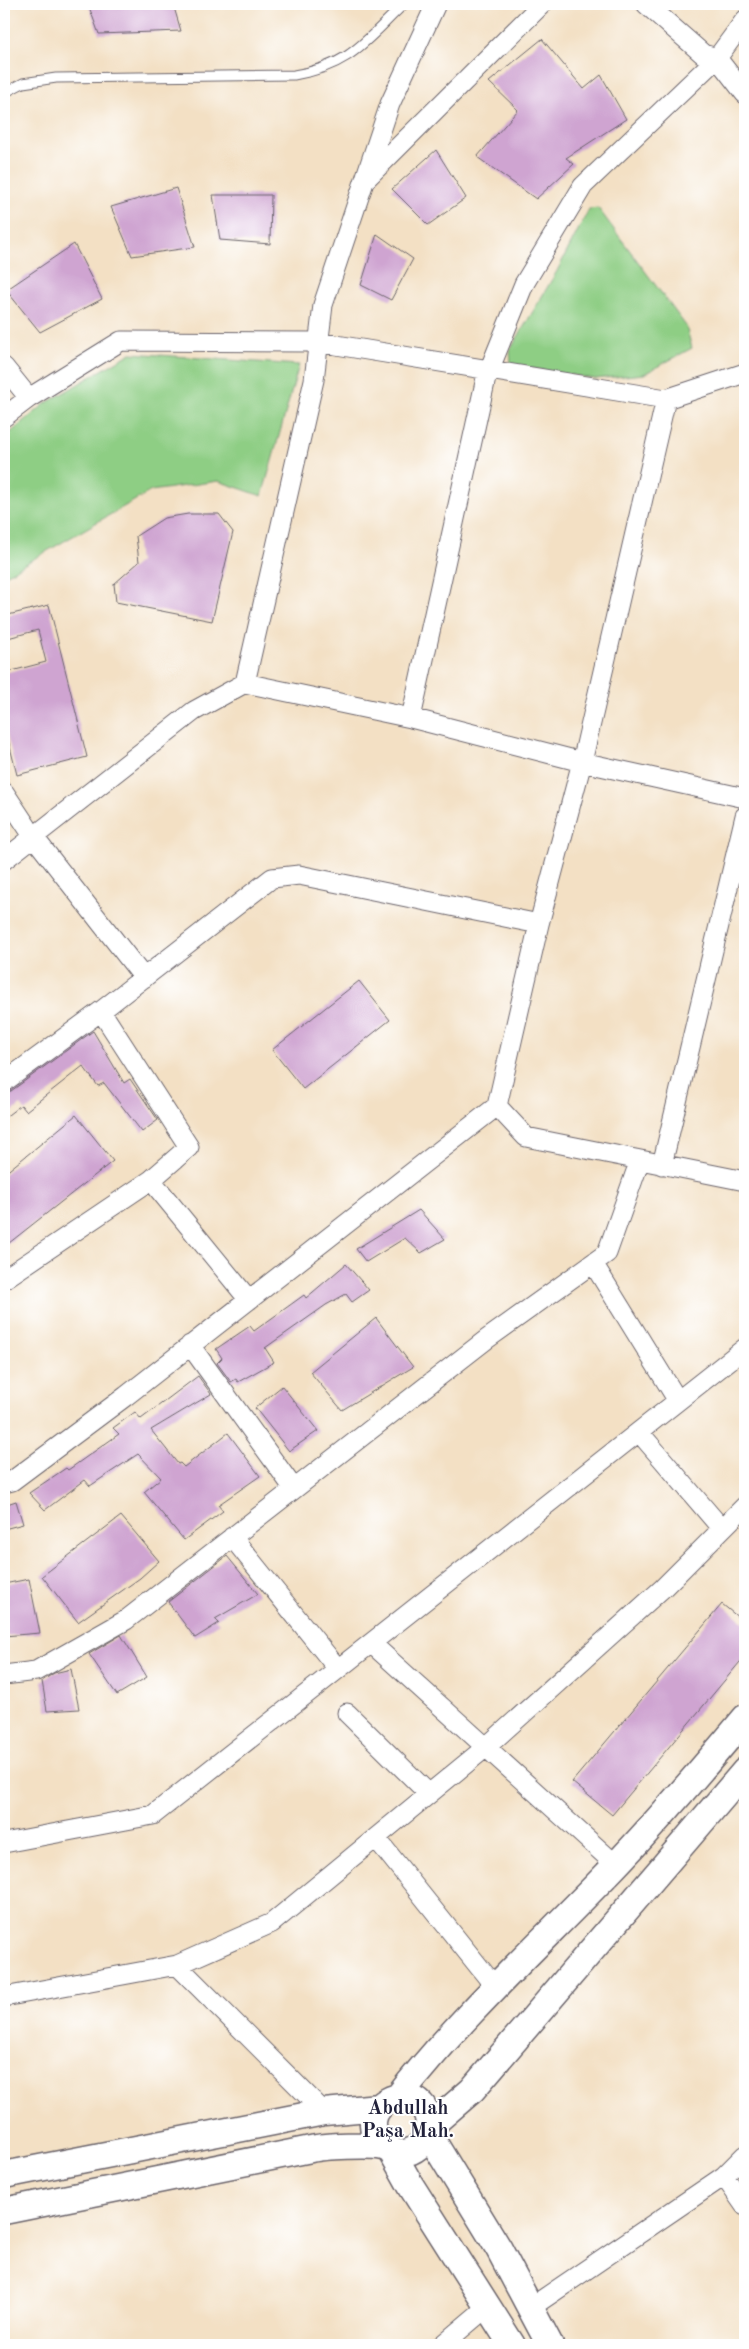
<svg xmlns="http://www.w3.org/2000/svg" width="749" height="2349" font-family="'Old Standard TT',serif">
<rect width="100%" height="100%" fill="#fff"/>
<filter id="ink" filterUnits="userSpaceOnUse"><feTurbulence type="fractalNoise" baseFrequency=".02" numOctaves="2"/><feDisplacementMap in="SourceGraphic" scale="10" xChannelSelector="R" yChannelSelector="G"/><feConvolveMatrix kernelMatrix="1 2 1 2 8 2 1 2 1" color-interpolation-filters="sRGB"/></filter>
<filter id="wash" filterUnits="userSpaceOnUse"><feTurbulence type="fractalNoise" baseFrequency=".0096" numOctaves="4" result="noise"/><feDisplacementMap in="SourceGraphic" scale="20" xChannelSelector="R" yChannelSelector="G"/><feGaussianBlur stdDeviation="1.12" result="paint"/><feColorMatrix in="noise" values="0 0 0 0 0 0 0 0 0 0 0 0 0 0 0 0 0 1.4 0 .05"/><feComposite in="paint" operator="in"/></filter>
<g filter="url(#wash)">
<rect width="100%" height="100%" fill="#f3e0c4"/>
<path fill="#8ece84" stroke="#587860" d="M598,208L686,326L692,348L644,374L595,379L511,365L510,350L557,271L589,209Z
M131,353L299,365L262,496L218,481L151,491L4,576V438L46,403Z"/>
<g id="blocks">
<path fill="#cfa4d1" d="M88,4H173L181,31L99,34Z
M542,39L584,89L601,75L626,119L566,158L574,164L536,199L477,157L518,110L489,82Z
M436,150L466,198L428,225L392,189Z
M176,188L195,247L132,256L111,207Z
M213,195H271L270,244L220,240Z
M377,234L413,259L391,300L361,285Z
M74,244L102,299L40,332L6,290Z
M188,514H219L233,532L212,621L116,602L114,584L139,562L136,536L164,518Z
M49,605L87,757L17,775L4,723V673L46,662L38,630L4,639V616Z
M359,981L390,1020L303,1089L272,1050Z
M93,1031L124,1083L130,1079L158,1120L142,1132L104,1083L98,1086L83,1066L26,1111L21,1105L4,1118V1094L11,1091Z
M76,1115L113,1161L4,1247V1174Z
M419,1210L445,1239L421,1253L405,1238L366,1262L356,1249Z
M346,1264L369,1290L352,1302L346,1294L326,1305L265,1348L274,1362L238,1382L236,1379L231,1382L217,1363L222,1358L216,1349L250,1326L254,1331L304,1295L306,1298Z
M376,1318L413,1367L342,1410L310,1372Z
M198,1376L211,1394L151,1430L178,1464L180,1463L184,1467L228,1433L260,1476L218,1505L223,1511L184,1540L144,1492L161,1478L138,1454L90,1486L85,1480L45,1510L29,1493L66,1468L68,1470L119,1434L113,1428L135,1412L141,1419Z
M282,1386L318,1431L289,1451L255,1408Z
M16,1501L23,1524L4,1529V1505Z
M121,1516L159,1561L140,1578L78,1622L42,1576Z
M227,1556L258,1594L215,1619L219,1623L195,1638L168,1602Z
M29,1579L40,1633L4,1636V1584Z
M722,1604L745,1623V1656L612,1815L572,1782Z
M121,1635L147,1677L117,1695L89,1654Z
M71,1669L79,1709L47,1711L42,1681L54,1673Z"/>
</g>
</g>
<g filter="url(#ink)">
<use href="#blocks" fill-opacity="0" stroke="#6b646b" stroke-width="1"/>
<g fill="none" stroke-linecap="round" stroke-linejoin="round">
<defs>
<path id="lane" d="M4,93L23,83L56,78L294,75C350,66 365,41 404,4"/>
<path id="street" d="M646,4L703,54L717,58
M745,20L717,58L745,94
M366,179L542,4
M4,367L29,398
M4,417L29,398L121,341L318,342L666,399
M245,683L314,380L323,305L390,104L436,4
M411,718L486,378L524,284L583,186L717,58
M4,792L33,836L144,978
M4,860L194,711L245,683L411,718L582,762L745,798
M101,1011L189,1147L151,1180L249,1300
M4,1082L101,1011L272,878L299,875L539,924
M497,1106L526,1137L745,1181
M662,1165L745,816
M593,1263L678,1401
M4,1279L151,1180
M190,1345L294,1489
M639,1432L722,1529
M4,1483L12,1481L126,1396L497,1106L539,924L582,762L666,399L745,373
M232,1537L338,1669
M371,1643L616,1865
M4,1675L36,1671L126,1620L487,1339L607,1253L640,1160
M347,1713L429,1794
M376,1838L496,1988
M4,1843L153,1815L745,1348
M177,1965L324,2112
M4,1997L177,1965L272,1923L485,1748L663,1588L745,1506
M724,2176L745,2206
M530,2308L724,2176L745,2155
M442,2345L487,2307"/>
<path id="secondary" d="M398,2097C463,2014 542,1942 614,1867C660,1819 703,1768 745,1718
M428,2128L472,2090L745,1771
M428,2133L499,2249L550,2345
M392,2152L411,2186L512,2345
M4,2175L324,2112L379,2107
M4,2211C106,2190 209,2170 311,2149C323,2146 372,2144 383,2147C390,2149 395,2154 404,2153C414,2152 423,2144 427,2135C429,2130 429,2123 428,2117C415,2075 348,2106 383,2147"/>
</defs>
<use href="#lane" stroke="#6b646b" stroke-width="11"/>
<use href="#street" stroke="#6b646b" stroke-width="21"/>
<use href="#secondary" stroke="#6b646b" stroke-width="29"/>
<use href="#lane" stroke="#fff" stroke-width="9"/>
<use href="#street" stroke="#fff" stroke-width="19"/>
<use href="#secondary" stroke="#fff" stroke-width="26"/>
</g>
</g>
<g text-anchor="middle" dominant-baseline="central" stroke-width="4" stroke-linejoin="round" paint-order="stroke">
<g font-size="20" font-weight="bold" fill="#22223b" stroke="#fff">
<text x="408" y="2109">Abdullah<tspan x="408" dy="23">Paşa Mah.</tspan></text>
</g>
</g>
<rect width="749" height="2349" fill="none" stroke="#fff" stroke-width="20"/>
</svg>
